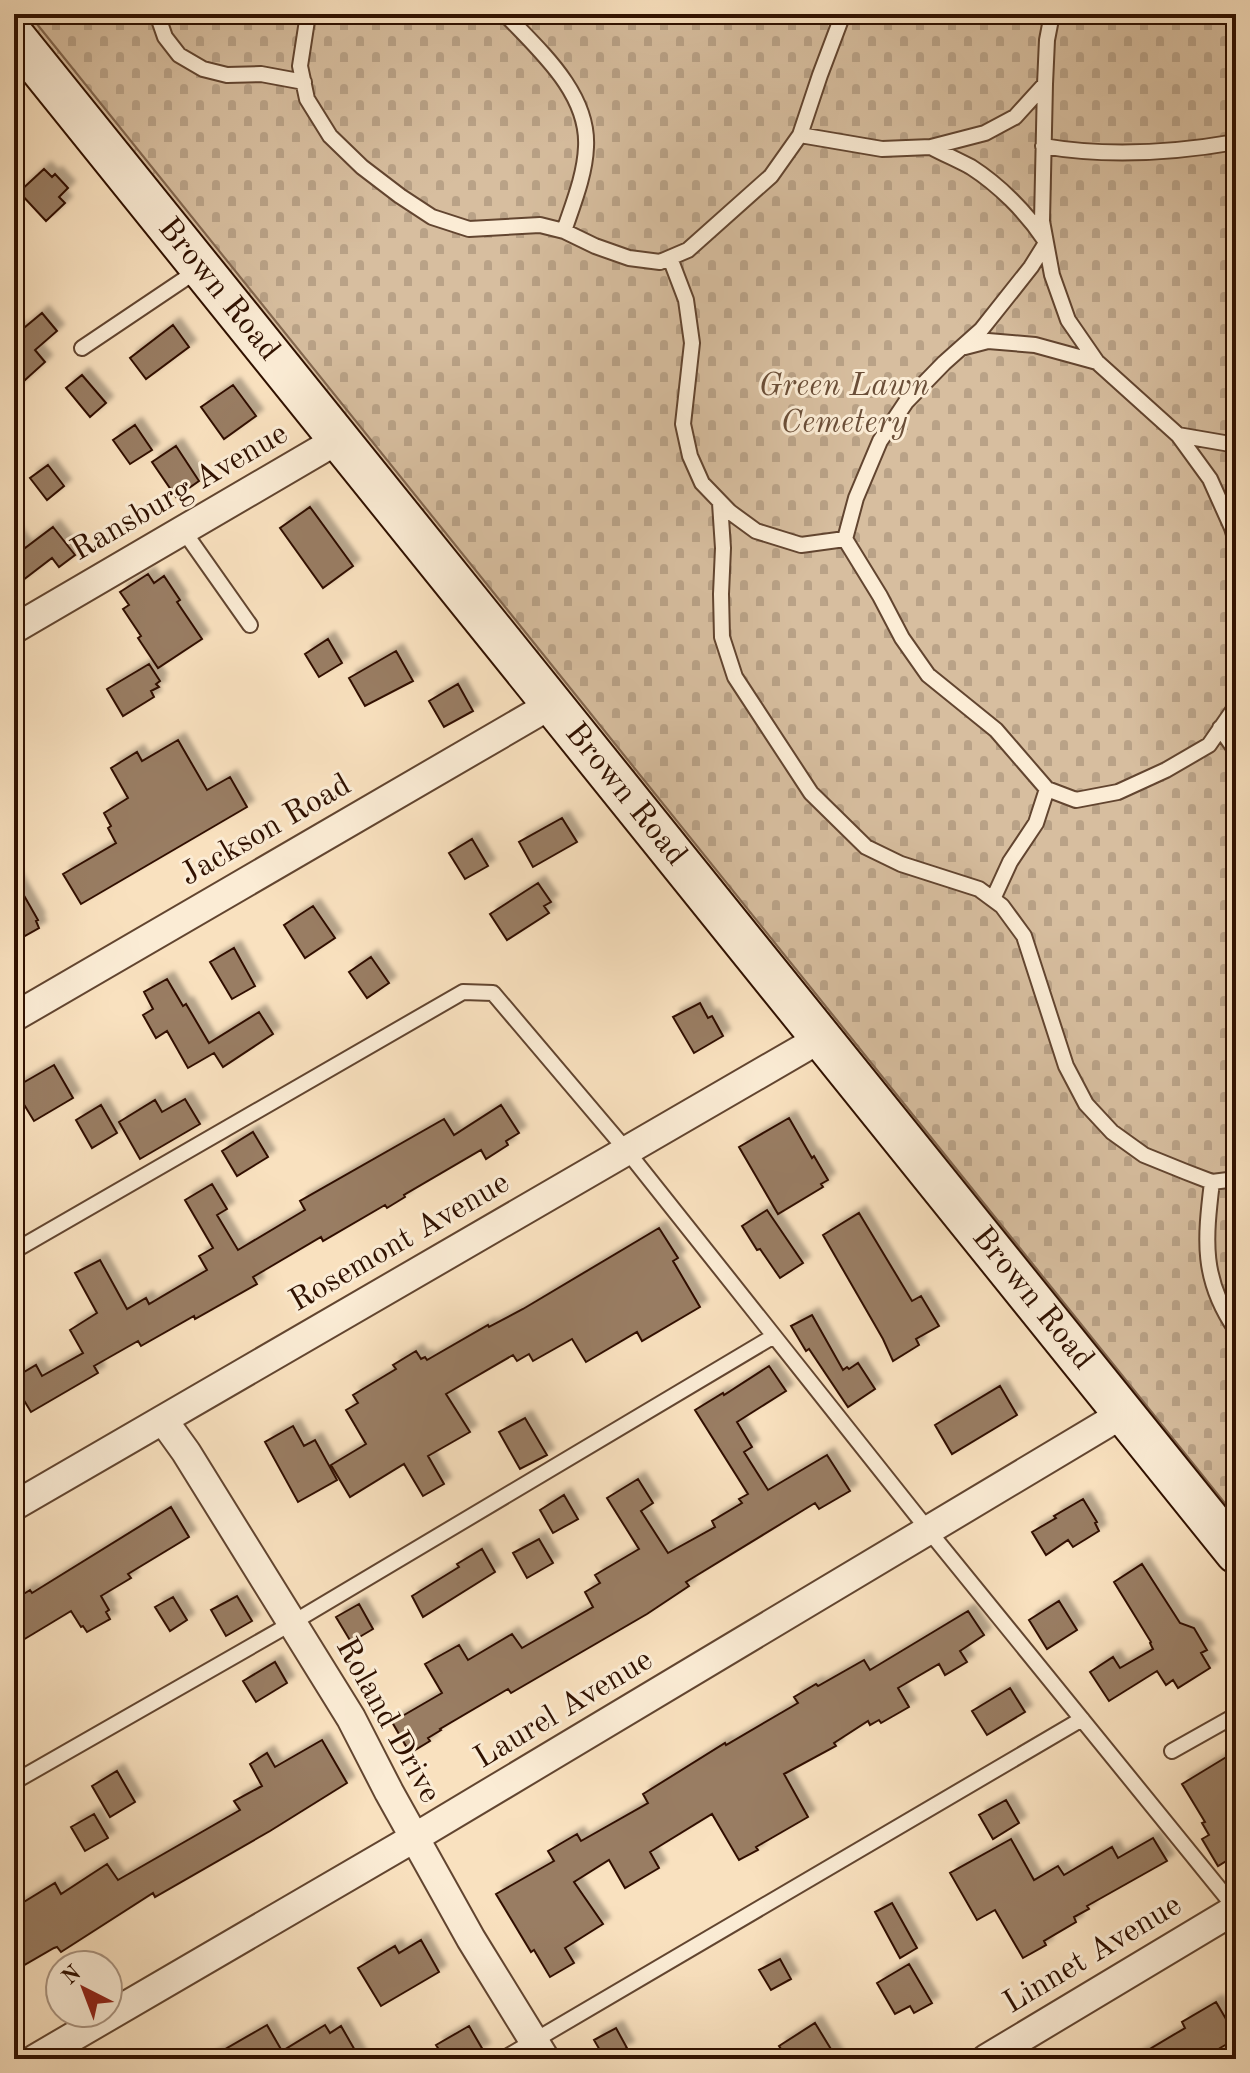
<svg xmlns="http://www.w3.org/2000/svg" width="1250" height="2073" font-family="'Old Standard TT',serif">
<defs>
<pattern id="grass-tufts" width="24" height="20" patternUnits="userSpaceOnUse" patternTransform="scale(2)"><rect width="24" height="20" fill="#d7be9f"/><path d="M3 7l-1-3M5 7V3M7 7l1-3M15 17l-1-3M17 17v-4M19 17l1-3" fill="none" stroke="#b9a287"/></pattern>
<pattern id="cemetery-stones" width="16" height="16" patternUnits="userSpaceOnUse" patternTransform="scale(2)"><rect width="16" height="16" fill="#d7be9f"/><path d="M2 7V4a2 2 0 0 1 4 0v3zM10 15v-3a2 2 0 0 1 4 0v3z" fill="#b9a287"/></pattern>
<filter id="shadow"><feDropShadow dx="7" dy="-7" stdDeviation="2" flood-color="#0004"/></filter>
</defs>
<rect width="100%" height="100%" fill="#f9e1bf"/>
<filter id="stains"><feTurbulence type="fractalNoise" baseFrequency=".0025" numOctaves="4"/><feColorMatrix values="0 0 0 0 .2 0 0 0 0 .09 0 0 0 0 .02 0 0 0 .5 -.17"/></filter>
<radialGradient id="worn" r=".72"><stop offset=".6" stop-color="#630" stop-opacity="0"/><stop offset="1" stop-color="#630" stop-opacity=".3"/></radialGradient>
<path fill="url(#grass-tufts)" stroke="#846850" stroke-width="2" d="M17,14H29L1236,1517V1529Z"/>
<path fill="url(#cemetery-stones)" stroke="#846850" stroke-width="2" d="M29,14H1236V1517Z"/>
<path fill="#997d63" stroke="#301100" stroke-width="2" filter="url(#shadow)" d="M44,169L52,177L55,174L68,188L59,197L65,203L46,221L19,192Z
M42,313L57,331L35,350L45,362L14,390V325L19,332Z
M173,325L189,347L146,379L130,358Z
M82,375L106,403L90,417L66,388Z
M233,385L256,416L224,439L201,407Z
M135,425L152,450L130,464L113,440Z
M176,446L199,481L176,497L152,462Z
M48,465L64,486L47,500L30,478Z
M310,507L353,566L323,588L280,528Z
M53,527L75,555L59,567L52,558L14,587V533L25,548Z
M148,574L154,583L164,576L180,600L177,602L202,639L158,668L138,638L141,636L123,609L129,605L120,592Z
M328,639L342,663L319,677L305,654Z
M396,651L413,681L365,706L349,678Z
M149,664L160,681L156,684L159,687L151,691L154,697L123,716L107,689Z
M458,684L473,711L444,727L429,701Z
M178,740L207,790L230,777L247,807L81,904L63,874L116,843L108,828L111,826L104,813L128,798L111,768L137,752L142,761Z
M562,818L577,842L533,867L519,842Z
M472,839L488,866L465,879L449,853Z
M14,878L38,920L36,921L39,928L14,942Z
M538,883L551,902L544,906L549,913L507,940L490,914Z
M313,906L335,938L305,958L284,925Z
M234,948L255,986L232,999L210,962Z
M371,957L389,983L367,998L349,972Z
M167,979L183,1006L186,1004L209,1043L259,1012L273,1034L223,1067L214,1053L188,1068L167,1031L156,1038L143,1015L153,1009L144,992Z
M700,1003L708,1018L712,1016L723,1036L694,1053L673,1017Z
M54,1065L73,1098L34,1121L14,1088Z
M185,1099L200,1124L140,1159L119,1122L155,1100L162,1112Z
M101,1105L117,1133L92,1148L76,1120Z
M501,1105L519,1133L506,1141L508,1145L486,1159L481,1150L404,1195L405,1197L387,1208L385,1205L323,1241L321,1237L253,1277L257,1284L195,1319L194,1316L141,1346L138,1341L94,1366L98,1373L31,1412L14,1384V1378L36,1365L42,1376L83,1353L70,1330L97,1313L75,1273L100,1260L127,1309L146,1298L149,1304L207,1270L199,1256L213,1248L185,1200L212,1184L227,1209L217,1215L238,1250L305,1210L300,1201L444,1119L454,1135Z
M789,1118L812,1158L814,1156L828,1180L821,1184L823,1187L778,1214L739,1147Z
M253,1132L268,1157L237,1176L222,1151Z
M767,1210L803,1263L780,1278L760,1249L757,1250L742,1226Z
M859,1213L912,1301L921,1296L939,1326L916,1339L919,1345L893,1361L883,1339L823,1235Z
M659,1228L678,1258L673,1261L700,1307L642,1341L637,1332L586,1362L572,1339L533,1361L529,1354L517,1361L513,1355L446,1394L470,1432L428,1456L444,1484L423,1496L404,1464L350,1497L331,1465L366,1444L346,1410L358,1403L353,1395L396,1369L393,1365L416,1351L421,1359L425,1357L427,1360L488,1325L489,1327L523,1309Z
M812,1315L843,1370L847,1367L849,1369L858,1363L875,1389L848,1407L809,1349L806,1351L791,1326Z
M769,1366L786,1391L737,1422L752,1447L744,1452L768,1490L827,1455L850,1491L819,1509L815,1503L686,1582L689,1586L647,1614L511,1693L508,1689L440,1729L441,1730L428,1738L430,1741L410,1753L392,1722L442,1693L425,1664L459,1645L468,1660L512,1634L522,1648L593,1607L585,1592L600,1583L595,1575L639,1549L607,1498L638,1479L653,1503L641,1511L668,1553L715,1527L712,1521L742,1503L739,1499L748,1494L695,1410L723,1393L724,1395Z
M1000,1386L1017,1415L952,1454L935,1425Z
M525,1418L547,1455L520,1469L499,1432Z
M293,1426L304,1446L315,1440L337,1480L298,1502L265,1442Z
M564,1495L578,1519L553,1533L540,1510Z
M1083,1499L1097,1522L1095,1523L1099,1531L1073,1547L1068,1540L1046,1555L1032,1532L1056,1518L1054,1516Z
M171,1507L189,1537L128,1574L131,1578L101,1596L109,1610L106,1612L110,1619L87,1632L83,1626L81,1627L71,1611L23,1640L14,1625V1600L30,1590L32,1593Z
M539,1539L553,1563L527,1578L513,1553Z
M482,1549L495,1572L423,1617L412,1596L459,1567L457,1564Z
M1142,1564L1180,1623L1194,1628L1207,1650L1201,1653L1210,1668L1178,1688L1173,1680L1166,1685L1157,1671L1109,1701L1090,1672L1113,1657L1120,1668L1153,1649L1150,1643L1151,1642L1114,1582Z
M237,1596L252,1621L226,1636L211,1610Z
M173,1597L187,1620L170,1631L155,1607Z
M1059,1601L1077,1630L1047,1649L1029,1620Z
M359,1604L373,1629L351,1642L336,1617Z
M968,1611L984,1635L960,1651L967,1662L945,1675L939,1664L898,1688L909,1707L881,1723L879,1720L870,1725L868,1721L834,1743L836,1746L784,1774L808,1817L756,1847L758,1850L739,1860L712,1814L650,1852L659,1868L625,1888L609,1860L574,1882L603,1924L565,1948L574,1963L550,1977L534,1950L531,1952L496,1894L554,1861L548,1851L577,1834L581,1841L648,1803L643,1794L725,1743L726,1745L798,1703L794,1697L816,1684L818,1686L864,1660L870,1670Z
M275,1662L287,1683L256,1702L243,1681Z
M1010,1688L1025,1712L987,1735L972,1711Z
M322,1740L347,1783L270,1831L155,1897L153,1893L61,1952L57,1947L54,1948L14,1971V1908L55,1883L61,1894L107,1864L118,1880L240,1810L234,1801L262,1786L250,1764L267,1753L275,1767Z
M1228,1756L1236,1769V1855L1218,1866L1202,1839L1209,1835L1202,1823L1205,1822L1182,1784Z
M117,1771L135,1802L110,1817L92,1786Z
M1006,1800L1019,1823L993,1839L979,1815Z
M94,1814L108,1838L85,1851L71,1827Z
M1153,1838L1167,1861L1087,1906L1089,1909L1074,1917L1076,1922L1044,1941L1046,1945L1023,1958L995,1910L977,1920L950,1873L1011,1839L1034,1880L1058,1866L1064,1875L1112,1847L1118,1858Z
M892,1903L917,1948L900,1958L875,1912Z
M421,1940L439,1972L381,2006L358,1968L395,1946L399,1953Z
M780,1959L791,1979L771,1990L759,1970Z
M909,1964L932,2003L914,2013L910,2006L895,2014L877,1983Z
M1216,2002L1236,2036V2039L1220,2048L1227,2059H1133L1185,2028L1182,2022Z
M815,2023L837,2059H788L779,2046Z
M267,2025L282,2051L325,2025L330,2033L341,2026L360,2059H208Z
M469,2026L483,2050L467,2059H445L436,2045Z
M616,2028L627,2048L605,2059L594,2040Z"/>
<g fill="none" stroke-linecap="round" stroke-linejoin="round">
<defs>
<path id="service" d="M157,14L165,37L179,55L203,69L227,75L261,74L304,82
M308,14L300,66L307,99L330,136L362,167L400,196L432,217L469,229L540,225L564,231L595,246L629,258L660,262L688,250L771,176L800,135L820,75L843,14
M505,14C539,50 589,93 586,147C585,175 573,204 564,231
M1052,14L1047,40L1045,84L1042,221L1052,275L1068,320L1097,362L1178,435L1210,479L1232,528L1236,541
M800,135L882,149L931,147L985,133L1015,117L1045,84
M1043,146C1106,157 1173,153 1236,142
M931,147C944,154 958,160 971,167C999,185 1026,212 1044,239
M1046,243L1031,267L981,330L944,363L906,402L880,441L856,498L845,539L880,596L902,638L928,675L996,730L1047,789L1076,800L1118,792L1166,770L1209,745L1236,706
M670,258L686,300L692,343L683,424L690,456L702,483L730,512L756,531L801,545L845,539
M965,347L988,341L1035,345L1097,362
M82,348L198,270
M1178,435L1236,445
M720,503L723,548L721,594L722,637L735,677L811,793L866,847L901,864L979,889L1002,906L1024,936L1066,1066L1086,1104L1112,1132L1144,1155L1186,1172L1212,1182L1236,1179
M183,530L250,625
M1220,728L1236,751
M993,899L1010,862L1036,823L1047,789
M1212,1182C1205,1240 1201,1279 1236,1330
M14,1251L463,992L493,993L627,1151L929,1531L1236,1909
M1172,1751L1236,1715
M14,1782L292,1623L774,1336
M503,2059L1082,1719"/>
<path id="minor" d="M14,629L339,439
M14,1017L552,704
M163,1420L186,1452L351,1718L389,1792L471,1939L545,2059
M14,1506L821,1038
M35,2059L414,1838L1124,1413
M986,2059L1236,1909"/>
<path id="secondary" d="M14,36L1236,1553"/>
</defs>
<use href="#service" stroke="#624530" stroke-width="18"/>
<use href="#minor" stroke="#624530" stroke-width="32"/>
<use href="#secondary" stroke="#301100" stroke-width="44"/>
<use href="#service" stroke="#fbecd5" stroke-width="14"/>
<use href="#minor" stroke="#fbecd5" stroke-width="28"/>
<use href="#secondary" stroke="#fbecd5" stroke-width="40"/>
</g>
<g text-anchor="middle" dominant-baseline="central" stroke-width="6" stroke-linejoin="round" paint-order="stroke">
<g font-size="32" fill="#301100" stroke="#fbecd5">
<text transform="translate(218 290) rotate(51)">Brown Road</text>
<text transform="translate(180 493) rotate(-30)">Ransburg Avenue</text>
<text transform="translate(625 795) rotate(51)">Brown Road</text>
<text transform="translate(266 831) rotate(-30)">Jackson Road</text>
<text transform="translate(400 1243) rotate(-30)">Rosemont Avenue</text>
<text transform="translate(1032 1299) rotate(51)">Brown Road</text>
<text transform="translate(564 1710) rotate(-31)">Laurel Avenue</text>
<text transform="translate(387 1721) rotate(61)">Roland Drive</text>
<text transform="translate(1093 1955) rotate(-31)">Linnet Avenue</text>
</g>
<g font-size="32" font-style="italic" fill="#6a4e38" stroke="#fbecd5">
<text x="844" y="387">Green Lawn<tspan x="844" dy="37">Cemetery</tspan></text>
</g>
</g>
<rect width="1250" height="2073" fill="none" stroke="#f9e1bf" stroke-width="48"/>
<rect x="16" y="16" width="1218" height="2041" fill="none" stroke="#301100" stroke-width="4"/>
<rect x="24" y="24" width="1202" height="2025" fill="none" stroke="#301100" stroke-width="2"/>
<g transform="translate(84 1989) rotate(318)"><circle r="38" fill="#fbecd5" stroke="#aa9480" stroke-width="2"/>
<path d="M0-6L14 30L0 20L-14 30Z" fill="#8f2418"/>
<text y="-12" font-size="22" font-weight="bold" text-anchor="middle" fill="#301100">N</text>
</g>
<rect width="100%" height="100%" filter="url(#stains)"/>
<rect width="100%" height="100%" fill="url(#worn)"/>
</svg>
